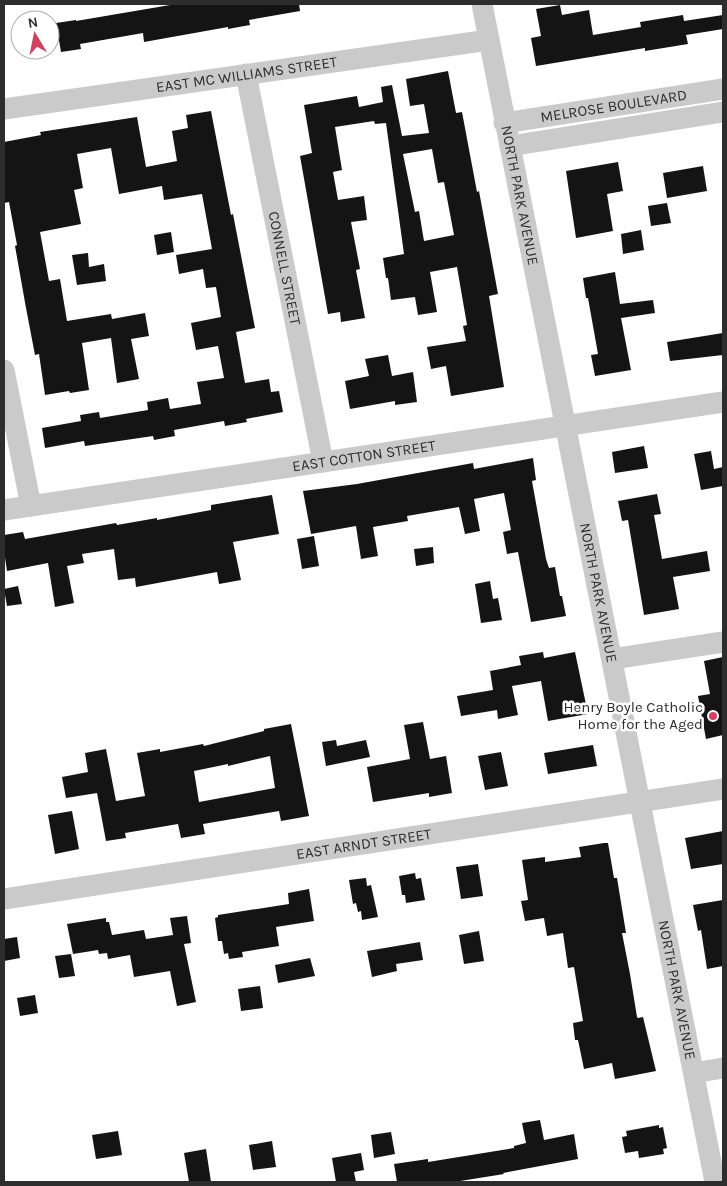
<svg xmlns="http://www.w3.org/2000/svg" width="727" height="1186" font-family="Karla,sans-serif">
<rect width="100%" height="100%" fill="#fff"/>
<path fill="#141414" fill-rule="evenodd" d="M176,4H299L300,11L249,20L250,25L228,29V27L144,42L143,33L80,44L81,49L61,52L56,23L76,20V21Z
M560,5L562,15L589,10L593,35L641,27L640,22L683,15L684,21L723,15V29L686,35L688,44L645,51V48L536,66L531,38L541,36L536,9Z
M448,71L456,113L462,112L477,192L479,191L498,294L489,296L504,387L451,396L446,366L431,369L427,347L466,341L463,326L467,325L457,267L430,272L437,312L418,315L415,297L391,300L388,278H386L383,258L404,254L386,123L375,124L374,121L335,127L342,170L333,172L338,200L364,196L367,220L351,222L360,269L356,270L365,318L341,322L340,312L328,314L300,156L312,153L304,105L357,96L359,107L383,102L381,87L392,85L402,136L429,133L424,104L410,106L406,79ZM432,149L438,183L444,182L454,235L424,241L419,211L415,212L403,154Z
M211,111L231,215L233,214L255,328L236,332L245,383L269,379L271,392L279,391L283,412L246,419L247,422L225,426L224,421L174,430L175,436L154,440L153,436L85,446L84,441L45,448L42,428L81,421L80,415L99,412L100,418L148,410L147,402L168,398L170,409L201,404L197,382L224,378L218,346L196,350L191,323L221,317L216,287L206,288L203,269L179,274L176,255L212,249L202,194L164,200L162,186L119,194L111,148L77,154L83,188L74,190L81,224L40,232L49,281L60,279L67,321L111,314L112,319L145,313L149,336L131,339L139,379L117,383L111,338L82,343L89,390L70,393L69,391L45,395L39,354L35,355L26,308L15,246L17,245L9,202L4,203V142L41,135L40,132L137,117L146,167L177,161L172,131L188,128L186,115Z
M618,162L623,191L607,194L613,231L576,238L566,171Z
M703,166L707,191L667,198L663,173Z
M667,203L671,223L651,226L648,206Z
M641,230L644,250L623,254L621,234Z
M171,232L174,252L157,255L154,235Z
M88,253L89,267L104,264L106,281L77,285L72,255Z
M615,272L620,304L653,300L655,313L621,318L631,370L595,376L591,355L598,354L588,298H586L583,278Z
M723,333V355L670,361L667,342Z
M388,355L392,376L413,372L417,402L395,405V401L350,409L345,381L369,376L365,359Z
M644,446L648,468L615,473L612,452Z
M711,451L714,469L723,467V486L701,490L694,454Z
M533,458L536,480L532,481L546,559L549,568L555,567L560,596H562L566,616L531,622L518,552L507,554L503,532L511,530L504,493L474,499L480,531L465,534L459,507L407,516L408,521L373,527L378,556L361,559L356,526L311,534L303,491L357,484L473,463L474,469Z
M657,494L661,514L654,515L662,559L707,551L710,571L673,577L679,609L644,615L628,520L622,521L618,501Z
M272,495L279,534L233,542L241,580L219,584L217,572L136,587L135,578L118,580L114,549L82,554L84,563L67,566L74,603L55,607L48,563L7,571L4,551V535L23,532L25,539L116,523L117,525L157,518V520L211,510V505Z
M314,536L319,566L302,569L297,539Z
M433,547L434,563L416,566L414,549Z
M490,581L493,599L498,598L502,620L481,623L475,584Z
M18,586L22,604L7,606L4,589Z
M543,652L544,658L575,652L588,714L548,721L541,681L512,686L518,715L498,719L497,710L461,716L457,696L493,690L490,671L521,665L519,656Z
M723,657V735L706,739L698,696L710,694L704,661Z
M423,722L430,759L446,756L452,793L429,797V793L373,802L367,767L410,759L404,725Z
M291,724L309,816L281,821L279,811L203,824L205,834L181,838L178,824L125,833L126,838L106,841L97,793L66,798L62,777L88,772L85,753L106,749L116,801L145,796L137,753L160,749V752L203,744L204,746L264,731V729ZM270,756L275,788L199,802L194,771L228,764V766Z
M336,740L337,746L366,740L370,757L326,766L322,742Z
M593,745L597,766L548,774L544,753Z
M501,752L508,786L485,790L478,756Z
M72,811L79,849L55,854L48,815Z
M723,831V864L691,869L685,838Z
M604,843H608L614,878H617L626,933H622L630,974L637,1017L638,1018L643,1017L656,1071L615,1079L612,1063L584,1069L578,1040H575L573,1023L583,1021L574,967L568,968L563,933L547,936L544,918L525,921L521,901L528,900L522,860L545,857V862L581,857L579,847Z
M478,864L483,896L461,899L456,867Z
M415,873L416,879L421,878L425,900L406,903L405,895H402L399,876Z
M366,878L367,886L371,885L378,917L362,920L361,911L358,912L356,903L353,904L349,880Z
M309,889L314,921L276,927L279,946L242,952L243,957L229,959L228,953L224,954L222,941H218L215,918L218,917V915L289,904L288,893Z
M723,900V966L707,969L701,930L698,931L693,905Z
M187,916L191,943L184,944L196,1002L177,1006L170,971L134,977L130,955L108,959L107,953L99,954L98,950L73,954L67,924L106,918V922H109L112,935L144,930L146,939L173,935L170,918Z
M479,931L484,961L464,964L459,935Z
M17,937L20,958L4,961V939Z
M420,942L423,960L396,964L397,971L372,977L367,951Z
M71,954L75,976L59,978L55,956Z
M310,958L315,976L278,983L275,965Z
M260,986L263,1008L241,1011L238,989Z
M35,995L38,1013L20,1016L17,998Z
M540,1120L544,1140L574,1134L578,1159L503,1173L504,1174L454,1182H397L394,1164L428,1159V1162L514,1148V1146L526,1143L522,1123Z
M659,1125V1128L663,1127L667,1148L663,1149L664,1154L639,1158L638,1151L625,1153L622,1137L627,1136L626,1131Z
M118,1131L122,1155L96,1159L92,1135Z
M391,1132L395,1154L374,1158L371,1135Z
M272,1141L276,1167L253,1170L249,1145Z
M206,1149L211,1182H189L184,1153Z
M361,1153L364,1170L354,1172L356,1182H336L332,1158Z"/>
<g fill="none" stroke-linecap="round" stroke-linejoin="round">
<g stroke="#cacaca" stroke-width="21">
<path id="s1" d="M482,4L715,1182"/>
<path id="s2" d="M246,74L323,462"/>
<path id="s3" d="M4,109L489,40"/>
<path id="s4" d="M504,123L723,89"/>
<path d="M510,146L723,112"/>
<path d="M4,370L31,506"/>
<path id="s5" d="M4,510L723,402"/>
<path d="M612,659L723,642"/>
<path id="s6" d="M4,899L723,789"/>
<path d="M694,1073L723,1068"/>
</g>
</g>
<circle fill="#d34162" stroke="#fff" stroke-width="2" cx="713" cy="716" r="5"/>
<g text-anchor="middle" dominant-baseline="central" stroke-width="5" stroke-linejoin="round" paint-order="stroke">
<g font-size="15" fill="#2d2d2d" stroke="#fff">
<text stroke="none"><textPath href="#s3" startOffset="245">EAST MC WILLIAMS STREET</textPath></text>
<text stroke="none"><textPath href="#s4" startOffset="111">MELROSE BOULEVARD</textPath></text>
<text stroke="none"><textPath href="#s1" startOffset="195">NORTH PARK AVENUE</textPath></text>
<text stroke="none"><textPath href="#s2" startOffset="198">CONNELL STREET</textPath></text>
<text stroke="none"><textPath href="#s5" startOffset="364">EAST COTTON STREET</textPath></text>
<text stroke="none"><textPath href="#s1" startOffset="600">NORTH PARK AVENUE</textPath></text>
<text stroke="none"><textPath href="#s6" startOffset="364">EAST ARNDT STREET</textPath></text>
<text stroke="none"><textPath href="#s1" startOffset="1005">NORTH PARK AVENUE</textPath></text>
</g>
<g font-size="15" fill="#2d2d2d" stroke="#fff" text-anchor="end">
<text x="703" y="707">Henry Boyle Catholic<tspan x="703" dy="17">Home for the Aged</tspan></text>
</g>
</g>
<rect width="727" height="1186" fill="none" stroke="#2d2d2d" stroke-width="10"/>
<g transform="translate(35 35) rotate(350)"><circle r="24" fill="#ffffff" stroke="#ababab"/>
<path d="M0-4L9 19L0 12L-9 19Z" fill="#d34162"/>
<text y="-8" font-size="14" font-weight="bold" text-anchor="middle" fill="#2d2d2d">N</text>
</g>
</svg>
